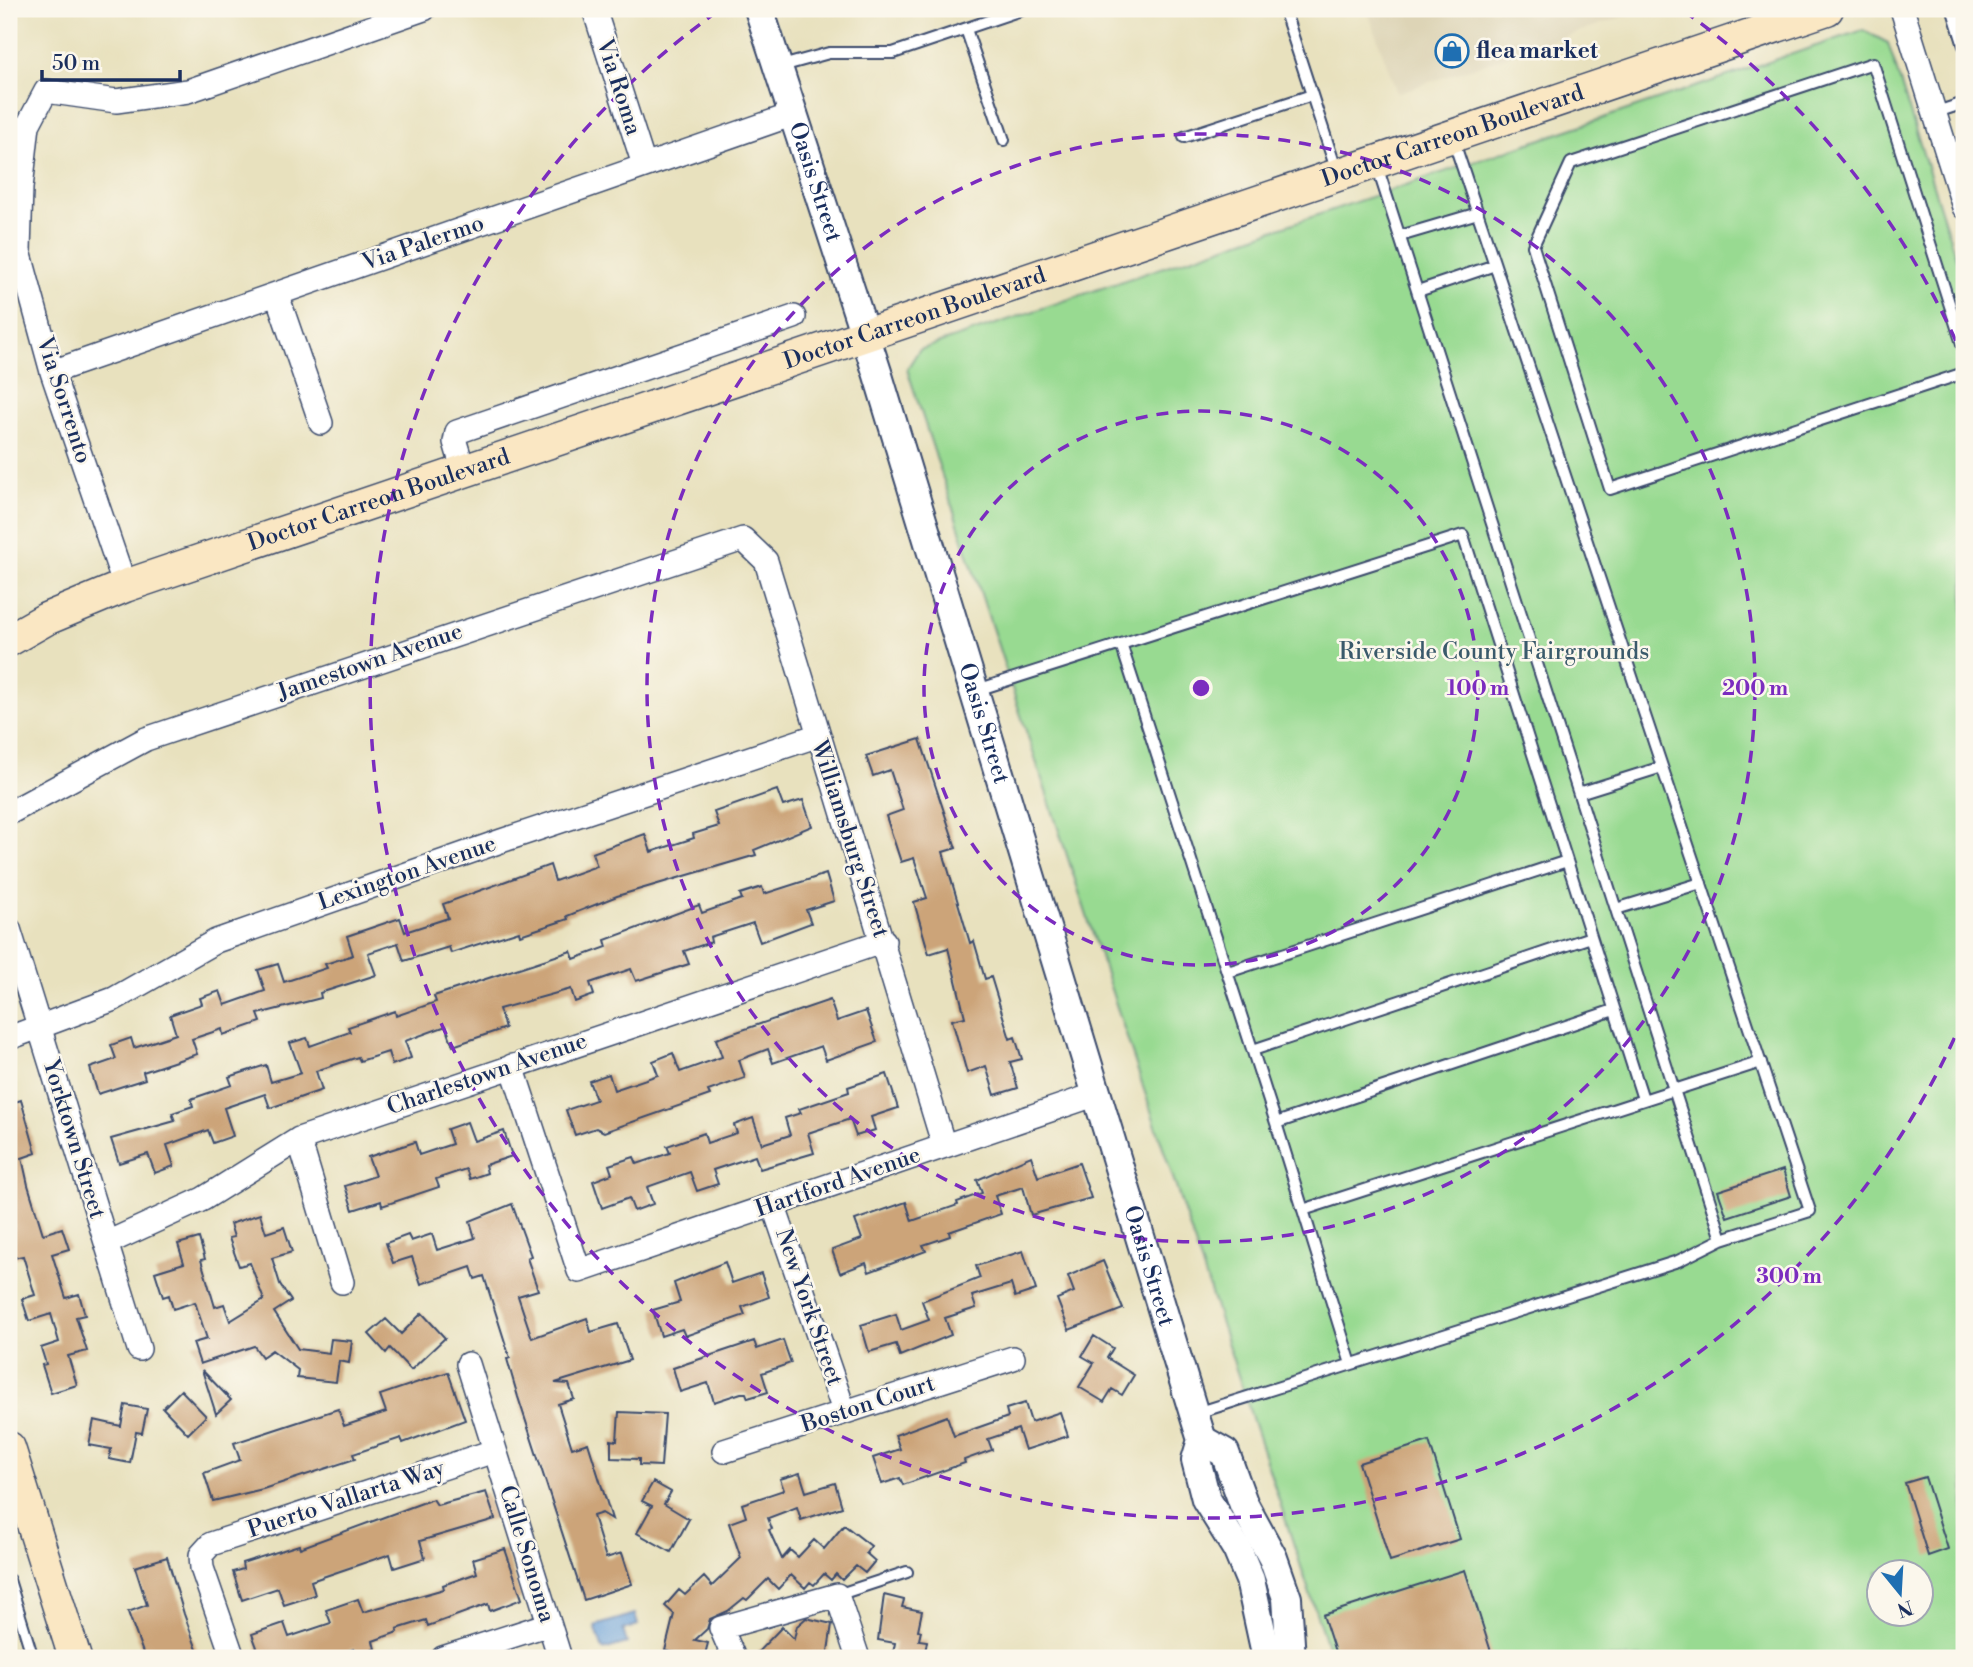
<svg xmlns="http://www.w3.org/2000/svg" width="1973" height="1667" font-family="'Libre Bodoni',serif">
<rect width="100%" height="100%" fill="#fbf7ec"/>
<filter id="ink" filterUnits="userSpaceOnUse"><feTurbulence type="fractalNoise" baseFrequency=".0143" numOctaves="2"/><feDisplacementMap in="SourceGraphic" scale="14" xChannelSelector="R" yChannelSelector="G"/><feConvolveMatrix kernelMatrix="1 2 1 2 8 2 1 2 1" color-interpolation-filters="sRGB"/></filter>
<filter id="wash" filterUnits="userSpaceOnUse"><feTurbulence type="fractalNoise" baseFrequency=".00686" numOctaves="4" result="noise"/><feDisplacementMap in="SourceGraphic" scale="28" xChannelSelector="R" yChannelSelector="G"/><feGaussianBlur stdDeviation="1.57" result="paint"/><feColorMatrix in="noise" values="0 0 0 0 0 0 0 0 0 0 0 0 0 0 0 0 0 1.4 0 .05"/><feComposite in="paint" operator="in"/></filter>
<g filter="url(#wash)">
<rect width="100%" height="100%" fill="#e8e1be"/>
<path fill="#ddd4b6" d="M1367,9H1646L1397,93Z"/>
<path fill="#98da91" stroke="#5a8478" stroke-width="2" fill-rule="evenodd" d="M1863,30L1888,43L1964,283V1658H1331L907,369L919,350ZM1878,1572H1920V1614H1878Z"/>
<path fill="#6aa0d8" stroke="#42689b" stroke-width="2" d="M635,1614L638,1625L623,1630L627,1643L603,1650L595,1626Z"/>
<g id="blocks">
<path fill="#cca479" d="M920,739L956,848L943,852L970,943L974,941L985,979L991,977L1010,1039L1015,1037L1022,1059L1010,1062L1018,1088L995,1095L986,1066L967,1073L952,1020L965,1017L948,948L929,954L914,902L927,898L914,858L901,862L886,816L903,810L890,770L873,776L866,756Z
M777,790L783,806L803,800L812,826L754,850L756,855L617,896L567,916L568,919L520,935L519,931L451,953L449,947L404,961L398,943L368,953L376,975L320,993L321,998L258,1014L261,1022L223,1035L222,1029L192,1039L197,1054L143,1072L145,1079L98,1094L90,1068L116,1059L111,1045L131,1038L134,1048L176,1034L170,1015L202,1004L200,998L220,991L225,1005L265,991L258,970L278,964L284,982L327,968L325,964L353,955L347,936L400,918L405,932L448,918L443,904L550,865L555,881L597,866L592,853L645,834L651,852L694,838L693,834L719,826L714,812Z
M826,874L834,901L806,910L811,923L760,942L753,923L710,937L711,942L684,951L689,964L636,981L631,969L590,983L594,995L575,1002L571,989L499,1009L505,1028L453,1046L446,1026L405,1041L411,1058L392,1065L388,1052L360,1061L358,1057L316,1071L322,1090L270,1108L265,1094L224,1108L233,1136L213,1143L208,1130L167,1145L174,1166L155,1173L148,1154L119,1163L111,1139L175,1121L172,1113L193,1106L191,1099L232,1085L229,1077L266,1065L271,1082L301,1073L290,1043L307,1038L310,1046L350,1032L348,1027L395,1011L396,1016L436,1002L434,996L571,951L574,959L607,947L605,940L699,905L702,913L742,899L740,894L762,887L764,894Z
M830,1000L837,1021L866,1011L877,1042L826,1060L821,1046L773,1063L768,1049L739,1060L745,1078L708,1091L710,1095L604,1132L596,1128L575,1135L566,1110L596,1100L589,1081L609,1074L614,1090L658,1075L653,1061L673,1053L680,1072L722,1057L716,1039Z
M887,1074L898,1108L871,1117L875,1130L856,1136L850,1119L808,1133L814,1153L760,1169L755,1156L713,1170L718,1184L697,1191L690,1172L647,1187L653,1204L634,1211L629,1198L602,1208L593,1181L612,1174L609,1165L634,1157L637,1164L670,1153L667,1146L704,1133L707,1143L737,1133L734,1125L753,1118L762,1144L790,1135L785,1118L801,1113L799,1109L849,1092L848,1087Z
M21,1100L36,1153L22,1158L28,1185L43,1234L62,1228L69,1249L52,1254L66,1298L79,1294L85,1315L76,1317L87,1351L68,1356L77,1385L51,1393L42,1365L46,1364L41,1348L59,1342L51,1314L29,1321L22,1299L35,1295L23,1256L9,1259V1229L14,1227L9,1212V1104Z
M467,1122L474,1141L504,1131L512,1156L485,1165L487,1173L470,1179L466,1169L436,1179L439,1187L382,1206L381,1201L353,1210L345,1186L375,1176L368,1157L415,1142L419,1155L452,1144L447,1129Z
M1031,1156L1038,1177L1079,1163L1091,1198L1031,1215L1023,1187L995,1196L1001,1214L949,1232L950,1236L923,1245L926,1251L869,1272L866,1263L840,1273L832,1250L862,1239L855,1220L906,1202L912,1221L958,1205L957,1202L982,1193L977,1180Z
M1783,1170L1791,1196L1727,1217L1718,1191Z
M512,1204L531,1256L527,1258L538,1290L518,1296L532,1338L587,1318L591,1332L618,1324L630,1360L555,1383L569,1384L574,1399L558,1404L572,1448L588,1443L612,1519L602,1513L593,1516L606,1558L622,1553L632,1584L584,1600L518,1397L507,1359L510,1358L484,1276L475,1279L471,1267L421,1284L412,1257L393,1263L386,1243L408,1235L411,1241L432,1234L437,1250L475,1238L470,1221Z
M260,1214L266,1233L284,1227L292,1252L272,1258L280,1284L291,1301L274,1312L298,1349L329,1353L331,1339L352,1341L349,1363L339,1361L336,1382L297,1378L298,1370L272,1350L262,1357L254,1346L200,1364L193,1343L207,1339L195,1302L173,1309L169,1295L163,1297L155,1272L184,1263L178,1244L199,1238L205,1259L201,1260L215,1307L224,1304L230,1321L264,1300L250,1263L239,1266L229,1238L234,1237L230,1224Z
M1023,1251L1036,1290L1015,1297L1011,1284L972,1296L976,1308L945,1318L951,1335L900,1356L896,1344L869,1352L861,1325L896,1314L901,1330L929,1320L922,1301L980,1278L976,1266Z
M1103,1261L1123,1309L1069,1330L1057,1299L1074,1292L1068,1276Z
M725,1262L732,1283L761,1273L769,1297L742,1307L745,1315L685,1336L682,1329L661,1336L653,1310L680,1302L674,1283Z
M422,1313L445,1338L411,1370L390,1348L386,1353L369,1334L386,1319L401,1334Z
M1094,1336L1113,1348L1107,1358L1134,1375L1122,1395L1112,1389L1104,1402L1079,1387L1094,1363L1082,1356Z
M783,1340L791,1363L762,1373L768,1392L748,1398L746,1393H741L714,1402L708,1383L680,1392L673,1368L754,1341L757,1349Z
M202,1370L231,1400L216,1414Z
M448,1372L465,1420L403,1443L401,1438L353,1454L355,1459L263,1489L213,1501L204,1473L240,1460L234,1443L338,1409L344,1426L386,1412L380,1395Z
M181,1390L206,1416L188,1434L163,1408Z
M1025,1403L1031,1422L1060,1412L1068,1436L1025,1450L1018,1429L988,1439L992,1450L964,1460L965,1463L903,1485L900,1478L882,1484L873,1458L900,1449L895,1435L947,1416L954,1436L1008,1417L1006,1409Z
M125,1405L147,1409L142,1433L136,1432L130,1463L109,1459L111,1449L89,1445L94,1420L121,1426Z
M619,1412L665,1414L661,1466L639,1465V1459L611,1458V1440L617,1441Z
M1429,1441L1460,1539L1390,1561L1359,1463Z
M800,1473L806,1492L835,1483L842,1507L801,1520L797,1507L768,1518L772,1529L769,1530L782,1559L790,1550L798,1557L814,1540L824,1549L844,1525L871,1546L866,1553L875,1561L865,1573L856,1566L842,1580L836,1574L831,1580L824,1574L814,1585L810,1582L805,1588L791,1575L778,1589L768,1579L747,1600L744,1598L728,1611L710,1619L707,1629L695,1640L708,1643L704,1658L665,1651L674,1614L665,1606L679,1590L685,1595L704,1577L712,1586L741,1558L729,1523L746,1517L742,1504L784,1490L780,1479Z
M1925,1477L1948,1549L1928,1556L1905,1483Z
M653,1482L671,1492L664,1504L689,1519L671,1552L637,1533L652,1506L642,1501Z
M486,1492L495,1519L420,1541L425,1558L394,1568L390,1554L311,1581L315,1595L284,1605L278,1588L242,1600L233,1572L243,1569L242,1563L299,1545L300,1548L433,1499L437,1505Z
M505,1549L522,1599L490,1611L488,1604L428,1626L426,1620L397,1629L398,1632L373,1641L375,1649L356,1655L354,1649L325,1658H261L252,1634L284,1623L289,1637L331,1623L326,1610L358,1599L363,1612L444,1589L443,1585L477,1573L473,1559Z
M167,1557L184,1614L200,1658H145L128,1612L147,1605L135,1567Z
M1465,1570L1493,1658H1337L1323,1615Z
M884,1595L904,1600L902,1607L922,1611L918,1630L921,1631L919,1640L927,1641L924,1658H892L895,1643L878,1640Z
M806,1618L832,1624L827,1658H752L782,1627L794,1639L797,1626Z"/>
</g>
</g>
<g filter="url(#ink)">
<use href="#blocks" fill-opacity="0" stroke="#3a4a6c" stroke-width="2"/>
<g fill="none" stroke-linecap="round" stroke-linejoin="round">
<defs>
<path id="service" d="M1284,9L1337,172
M1964,10L1954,14L1964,46
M966,29L1004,140
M778,67L829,53H893L1024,9
M1934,113L1964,103
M1184,137L1312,95
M1377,166L1722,1239
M1400,236L1478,213
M1418,291L1495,265
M1964,350L1873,63L1571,163L1533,246L1610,489L1964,373
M1121,644L1276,1123L1351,1364
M977,690L1463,535L1643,1099
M1579,793L1662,767
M1616,909L1701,883
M1228,972L1567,861
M1253,1050L1591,937
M1276,1123L1614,1010
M1303,1210L1761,1062
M1194,1414L1678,1261L1722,1239L1810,1211L1453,139
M9,1580L33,1658
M837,1595L907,1572"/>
<path id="minor" d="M594,9L644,165
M1902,9L1964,207
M277,295L321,423
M52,372L794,114
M463,469L455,442L457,432L794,317
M125,586L52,372L19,251L21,188L28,125L46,91L116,101L188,91L424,9
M9,813L146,739L743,539L766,561L944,1146
M9,929L139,1349
M9,1038L114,999L216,941L501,841L816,736
M512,1066L579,1271L1097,1094
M299,1139L342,1282
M773,1204L844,1411
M107,1243L203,1199L299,1139L884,941
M468,1364L560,1658
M724,1451L1013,1358
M233,1658L202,1568L201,1555L211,1544L494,1451
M443,1658L549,1624
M734,1658L721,1628L837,1595L858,1658"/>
<g id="tertiary">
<path id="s1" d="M759,9L877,372L1194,1414L1202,1440L1196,1460L1206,1499L1237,1549L1250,1580L1267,1658"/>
<path d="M1202,1440L1225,1453L1244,1505L1273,1558L1287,1598L1291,1658"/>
</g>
<g id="secondary">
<path id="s2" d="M9,640L46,619L125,586L1827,9"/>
<path d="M9,1448L75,1658"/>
</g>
</defs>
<use href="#service" stroke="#3a4a6c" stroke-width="14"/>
<use href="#minor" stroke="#3a4a6c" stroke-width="26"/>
<use href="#tertiary" stroke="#3a4a6c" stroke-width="32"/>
<use href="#secondary" stroke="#3a4a6c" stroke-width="35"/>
<use href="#service" stroke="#fff" stroke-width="10"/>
<use href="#minor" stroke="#fff" stroke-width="23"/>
<use href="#tertiary" stroke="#fff" stroke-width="28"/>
<use href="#secondary" stroke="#fae7c3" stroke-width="32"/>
</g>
</g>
<g fill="none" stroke="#7b2cbf" stroke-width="3.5" stroke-dasharray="12 9">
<circle cx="1201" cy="688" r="277"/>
<circle cx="1201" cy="688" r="554"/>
<path d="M1963 1019A831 831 0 1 1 718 11M1684 11A831 831 0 0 1 1963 357"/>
</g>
<defs>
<symbol id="shop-ring" viewBox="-11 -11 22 22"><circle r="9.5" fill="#fbf7ec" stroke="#1f6fb2" stroke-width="1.5"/><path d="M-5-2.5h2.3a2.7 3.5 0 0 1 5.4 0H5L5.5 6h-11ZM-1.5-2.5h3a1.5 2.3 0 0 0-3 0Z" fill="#1f6fb2"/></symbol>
</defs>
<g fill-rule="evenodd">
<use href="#shop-ring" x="1433" y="32" width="38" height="38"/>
</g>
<g text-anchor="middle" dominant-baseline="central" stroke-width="5" stroke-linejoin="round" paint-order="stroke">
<g font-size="23" font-weight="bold" fill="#1b2f5e" stroke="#fbf7ec" text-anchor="start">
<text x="1476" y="51">flea market</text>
</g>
<g font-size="23" fill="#1b2f5e" stroke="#fbf7ec">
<text transform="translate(619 87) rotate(72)">Via Roma</text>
<text stroke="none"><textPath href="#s2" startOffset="1530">Doctor Carreon Boulevard</textPath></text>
<text stroke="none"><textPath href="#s1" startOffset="182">Oasis Street</textPath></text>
<text transform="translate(423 243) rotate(-19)">Via Palermo</text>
<text stroke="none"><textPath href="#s2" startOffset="962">Doctor Carreon Boulevard</textPath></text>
<text transform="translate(64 400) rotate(72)">Via Sorrento</text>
<text stroke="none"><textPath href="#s2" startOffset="396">Doctor Carreon Boulevard</textPath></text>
<text transform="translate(370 662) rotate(-19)">Jamestown Avenue</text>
<text stroke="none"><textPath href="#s1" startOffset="749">Oasis Street</textPath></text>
<text transform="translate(850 839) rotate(72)">Williamsburg Street</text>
<text transform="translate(407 873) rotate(-19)">Lexington Avenue</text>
<text transform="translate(487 1074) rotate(-19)">Charlestown Avenue</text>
<text transform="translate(74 1139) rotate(73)">Yorktown Street</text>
<text transform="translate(838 1182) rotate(-19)">Hartford Avenue</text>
<text stroke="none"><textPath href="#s1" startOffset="1316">Oasis Street</textPath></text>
<text transform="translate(809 1307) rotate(71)">New York Street</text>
<text transform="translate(868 1404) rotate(-18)">Boston Court</text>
<text transform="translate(346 1499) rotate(-18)">Puerto Vallarta Way</text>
<text transform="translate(527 1554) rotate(73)">Calle Sonoma</text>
</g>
<g font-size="23" fill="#3a5a6b" stroke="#fbf7ec">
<text x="1494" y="652">Riverside County Fairgrounds</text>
</g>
</g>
<circle cx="1201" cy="688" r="10" fill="#7b2cbf" stroke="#fbf7ec" stroke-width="3.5"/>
<g font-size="21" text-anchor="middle" font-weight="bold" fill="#7b2cbf" stroke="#fbf7ec" stroke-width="5" stroke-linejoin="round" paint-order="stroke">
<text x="1478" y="695">100 m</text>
<text x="1755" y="695">200 m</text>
<text x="1789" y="1283">300 m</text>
</g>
<rect width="1973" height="1667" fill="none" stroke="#fbf7ec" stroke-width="35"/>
<g transform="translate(1900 1593) rotate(162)"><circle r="33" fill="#fbf7ec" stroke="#a1a7b3" stroke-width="2"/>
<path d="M0-5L12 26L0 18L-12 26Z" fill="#1f6fb2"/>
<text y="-10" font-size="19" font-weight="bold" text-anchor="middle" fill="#1b2f5e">N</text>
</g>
<path d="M42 70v10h138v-10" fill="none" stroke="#1b2f5e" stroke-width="3.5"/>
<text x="52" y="70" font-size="21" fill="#1b2f5e" stroke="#fbf7ec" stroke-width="5" paint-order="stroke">50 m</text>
</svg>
